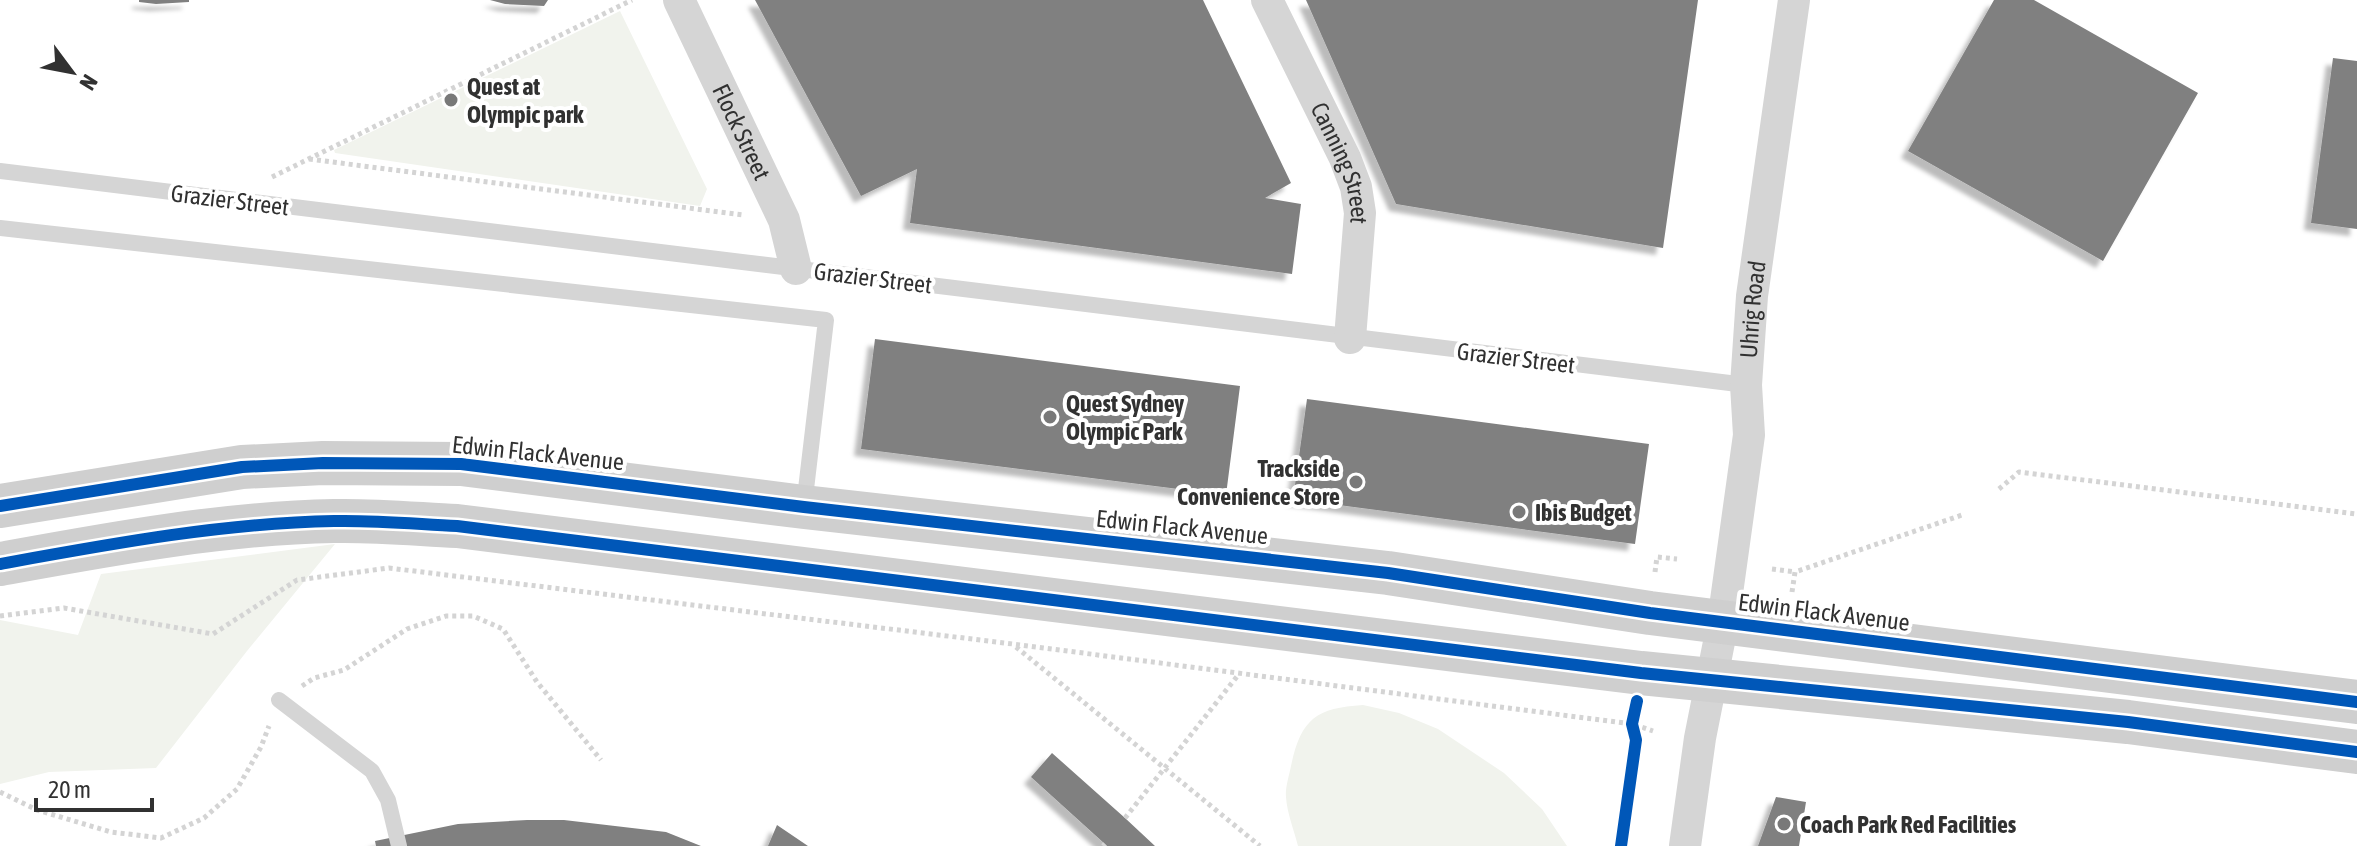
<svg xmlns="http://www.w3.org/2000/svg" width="2357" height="846" font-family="'Asap Condensed',sans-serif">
<defs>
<filter id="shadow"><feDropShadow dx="-7" dy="7" stdDeviation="2" flood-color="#0004"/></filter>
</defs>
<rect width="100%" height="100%" fill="#fff"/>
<path fill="#f1f3ed" d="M620,11L707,189L700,206L335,153L334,150Z
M335,544L247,651L156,768L49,772L0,784V620L78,635L101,574Z
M1363,705L1399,713L1438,729L1504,773L1542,809L1567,846H1298C1294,830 1287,813 1286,797C1285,788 1289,776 1291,766C1301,719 1316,708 1363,705Z"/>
<path fill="#808080" filter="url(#shadow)" d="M139,0H189V2L156,4L139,2Z
M490,0H548L544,6L505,4Z
M755,0H1203L1291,183L1265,198L1301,204L1292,274L910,223L917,169L861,196Z
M1306,0H1698L1663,248L1396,204Z
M1994,0H2034L2198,93L2103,261L1908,151Z
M2333,58L2357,61V229L2311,223Z
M875,339L1240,386L1226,495L861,449Z
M1307,399L1649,444L1635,544L1293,499Z
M1052,753L1125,818L1155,846H1107L1105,844L1031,777Z
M1776,797L1806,802L1799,846H1758Z
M527,820H564L666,832L701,846H376L375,841L458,824Z
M777,825L808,846H768Z"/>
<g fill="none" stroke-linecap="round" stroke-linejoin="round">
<path stroke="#d4d4d4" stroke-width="5" stroke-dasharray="4 4" stroke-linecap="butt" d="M309,159L743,215
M272,177L632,0
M1999,489L2019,472L2357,514
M1772,569L1795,572
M1655,572L1657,557L1677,559
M1792,592L1795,572L1962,515
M0,616L64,608L213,634L297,580L389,568L1013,644L1632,724L1653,731
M1016,647L1260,846
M302,686L314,678L344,670L407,629L446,616H473L503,629L537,682L601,760
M0,792L37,810L111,832L161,838L204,818L237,789L261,747L269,726
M1125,818L1239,674
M1103,846L1105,844"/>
<path stroke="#d5d5d5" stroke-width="16" d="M0,171L1746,385
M0,228L826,320L804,506
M279,700L372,771L388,800L399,846"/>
<g stroke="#d5d5d5" stroke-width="32">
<path id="s1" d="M679,0L784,220L796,269"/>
<path id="s2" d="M1267,0L1345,158L1356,187L1360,213L1350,338"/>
<path id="s3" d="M1685,846L1700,738L1723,622L1749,435L1746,385L1752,296L1794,0"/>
</g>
<path stroke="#cfcfcf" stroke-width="44" d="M0,506L242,467L323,463L461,464L804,507L1388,573L1650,613L2357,702
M0,564C110,544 223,523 334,521C375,520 416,524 457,526L1641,673L2128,722L2357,752"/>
<defs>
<path id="cycleway" d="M0,506L242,467L323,463L461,464L804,507L1388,573L1650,613L2357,702
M0,564C110,544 223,523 334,521C375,520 416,524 457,526L1641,673L2128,722L2357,752
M1621,846L1636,740L1632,724L1637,701"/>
</defs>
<use href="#cycleway" stroke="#fff" stroke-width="17"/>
<use href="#cycleway" stroke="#0057b8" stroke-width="12"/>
</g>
<g fill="#797979" stroke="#fff" stroke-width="3">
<circle cx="451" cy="100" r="8"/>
<circle cx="1050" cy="417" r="8"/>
<circle cx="1356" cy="482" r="8"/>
<circle cx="1519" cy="512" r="8"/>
<circle cx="1784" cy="824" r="8"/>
</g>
<g text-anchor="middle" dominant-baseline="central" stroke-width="8" stroke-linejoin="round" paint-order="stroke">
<g font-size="24" font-weight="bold" fill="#313131" stroke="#fff" text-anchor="start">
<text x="467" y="86">Quest at<tspan x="467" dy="28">Olympic park</tspan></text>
<text x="1066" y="403">Quest Sydney<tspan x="1066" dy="28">Olympic Park</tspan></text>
<text x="1340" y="468" text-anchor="end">Trackside<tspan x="1340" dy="28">Convenience Store</tspan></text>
<text x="1535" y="512">Ibis Budget</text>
<text x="1800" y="824">Coach Park Red Facilities</text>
</g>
<g font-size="24" fill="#313131" stroke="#fff">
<text stroke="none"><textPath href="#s1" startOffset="146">Flock Street</textPath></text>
<text stroke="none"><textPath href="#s2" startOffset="180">Canning Street</textPath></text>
<text transform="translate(230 200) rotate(7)">Grazier Street</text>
<text transform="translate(873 278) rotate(7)">Grazier Street</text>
<text stroke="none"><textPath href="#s3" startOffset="542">Uhrig Road</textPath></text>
<text transform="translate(1516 358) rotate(7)">Grazier Street</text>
<text transform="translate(538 453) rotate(6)">Edwin Flack Avenue</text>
<text transform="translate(1182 527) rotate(6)">Edwin Flack Avenue</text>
<text transform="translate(1824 612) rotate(7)">Edwin Flack Avenue</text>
</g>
</g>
<g transform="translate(72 72) rotate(122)" stroke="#ffffff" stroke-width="6" paint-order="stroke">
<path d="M0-6L14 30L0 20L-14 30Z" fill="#313131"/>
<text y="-12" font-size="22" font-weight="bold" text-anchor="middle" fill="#313131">N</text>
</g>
<path d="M36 798v12h116v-12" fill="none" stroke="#313131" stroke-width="4"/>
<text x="48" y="798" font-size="24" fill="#313131" stroke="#ffffff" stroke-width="6" paint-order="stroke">20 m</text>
</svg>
